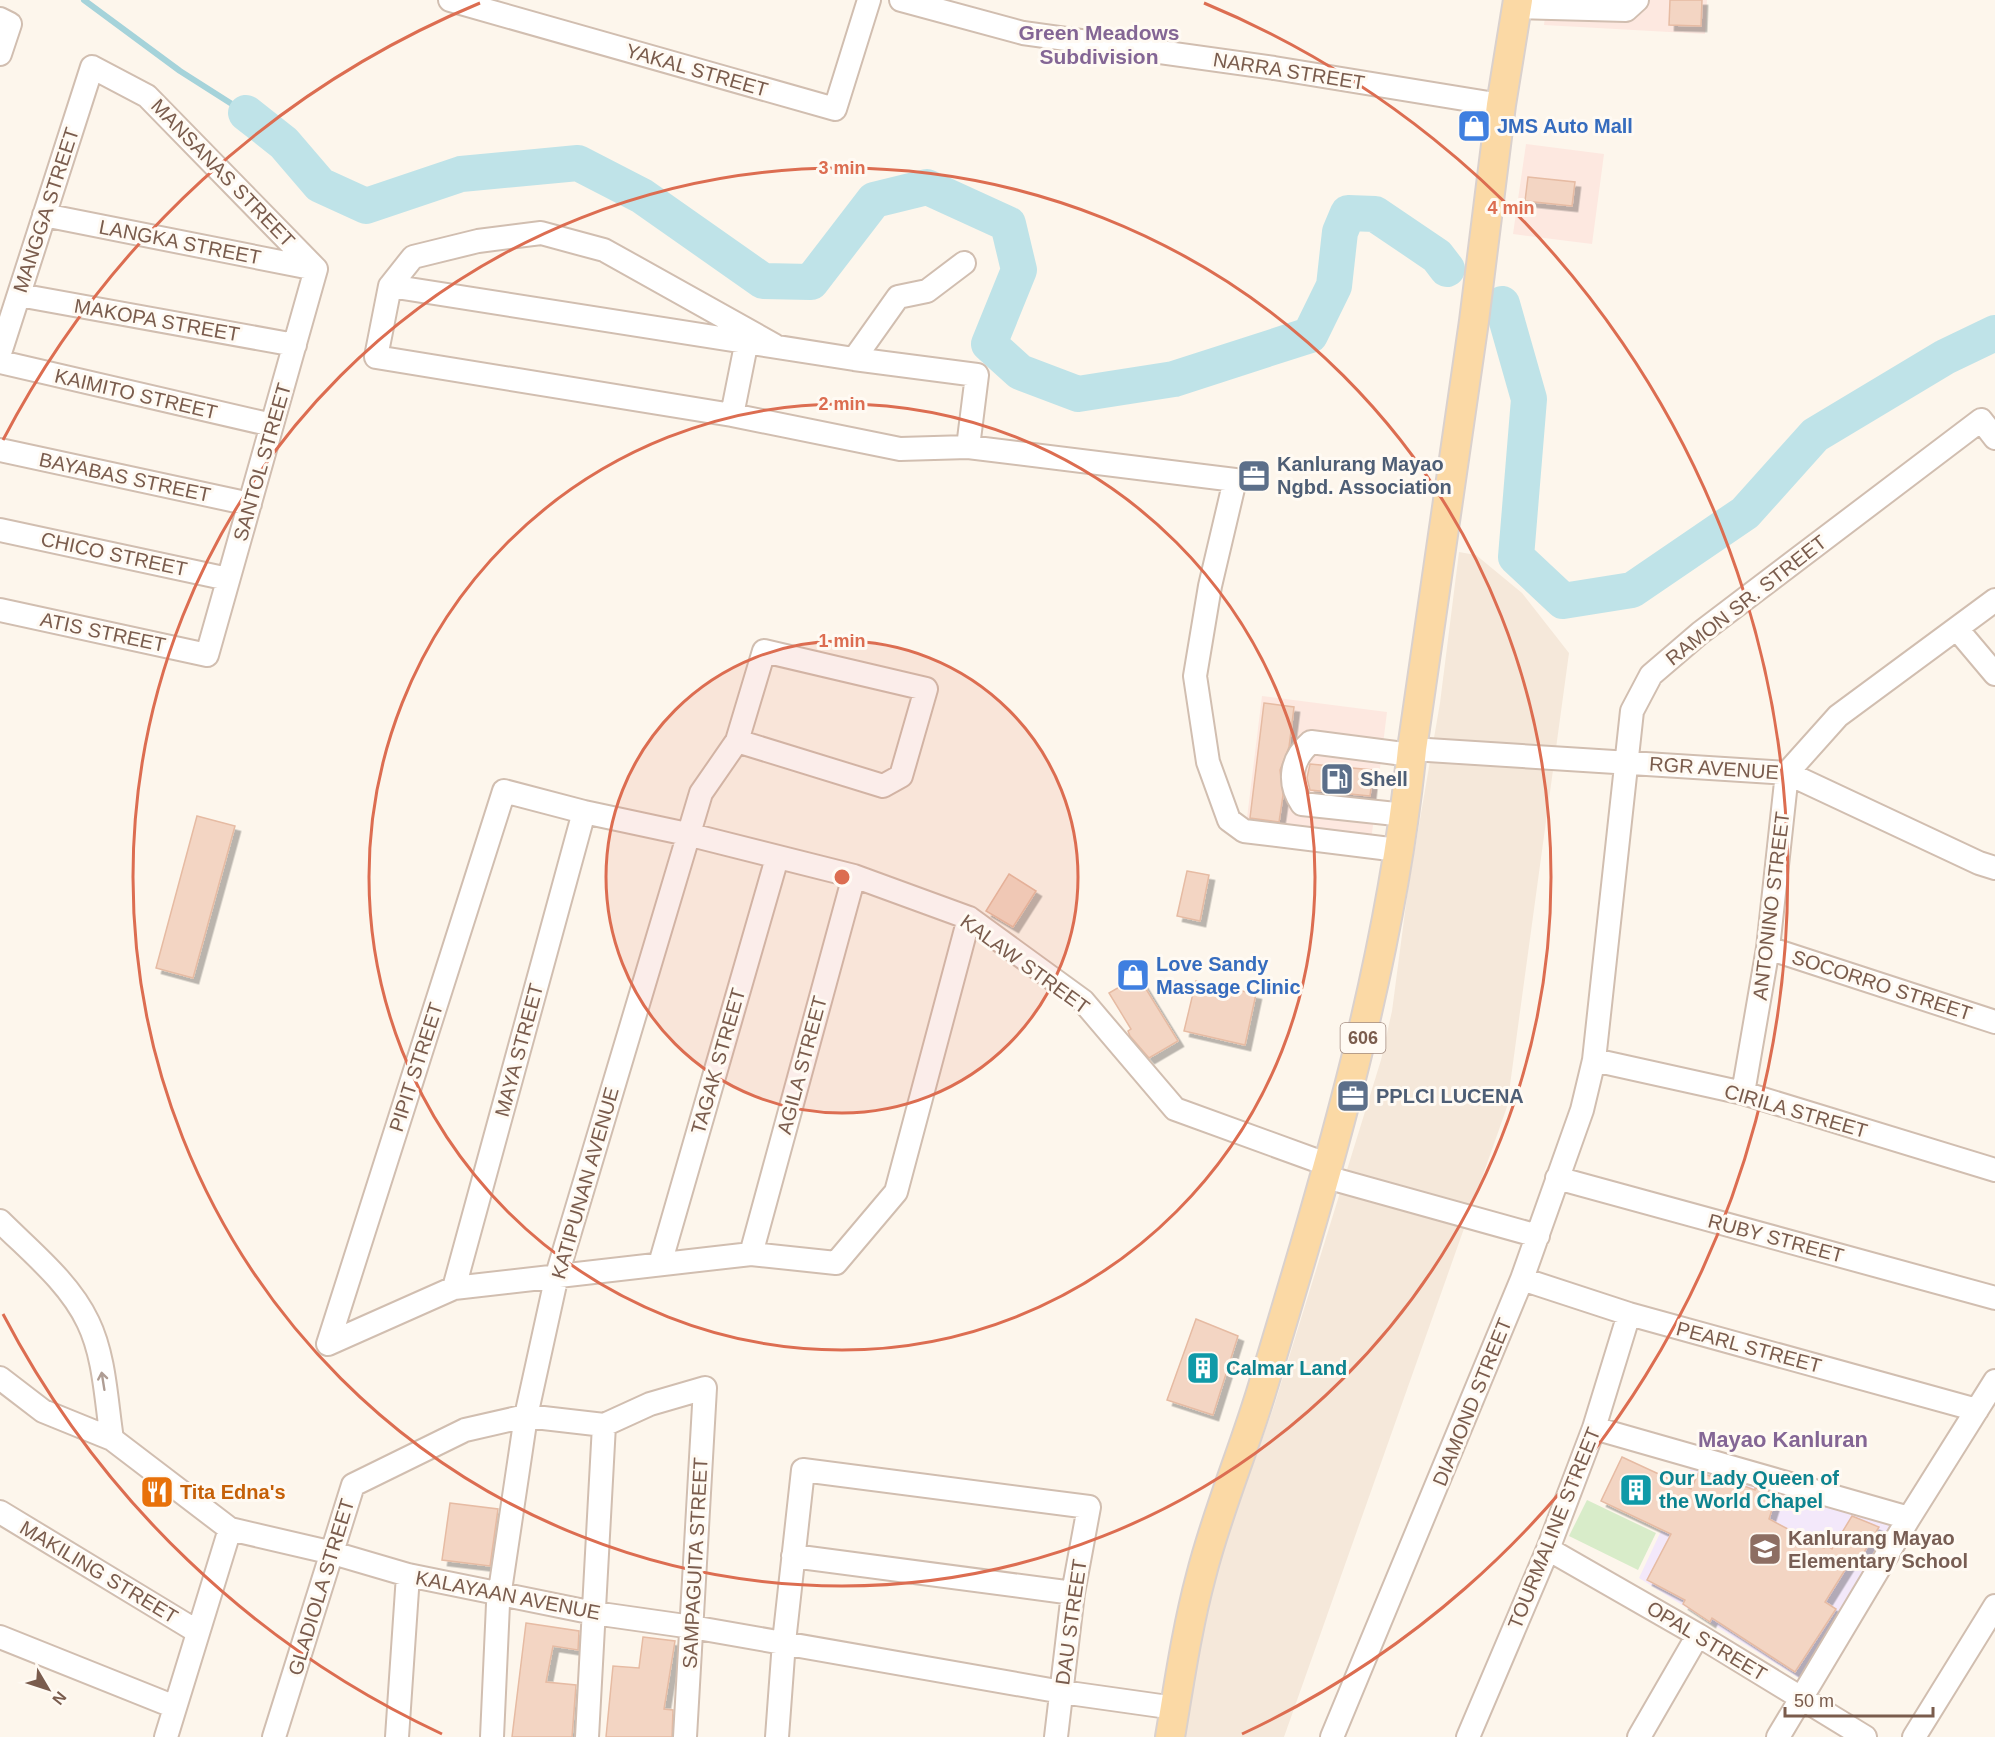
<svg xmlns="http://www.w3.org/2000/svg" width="1995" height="1737" font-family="Helvetica,sans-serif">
<defs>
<filter id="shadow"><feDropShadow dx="5.5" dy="5.5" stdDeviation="0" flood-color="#0004"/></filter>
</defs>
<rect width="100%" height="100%" fill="#fdf6ec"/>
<path fill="#f5e8da" d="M1459,552L1476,555L1522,593L1569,653L1507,1107L1284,1737H1180L1221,1555L1274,1406L1381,1060L1392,1011L1408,889L1440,703Z"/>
<path fill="#fde8e0" d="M1547,0H1707L1705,34L1544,25Z
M1526,144L1604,154L1592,244L1513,234Z
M1262,696L1387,712L1371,841L1246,826Z"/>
<path fill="#f3e8fa" d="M1691,1467L1893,1520L1802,1680L1639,1578Z"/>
<path fill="#d8ecc9" d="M1587,1500L1656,1533L1638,1570L1569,1536Z"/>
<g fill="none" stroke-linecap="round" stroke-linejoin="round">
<path stroke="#a5d3da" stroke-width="6" d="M84,0L180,71L246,113"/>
<path stroke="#bfe3e8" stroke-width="36" d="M246,113L284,143L320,185L366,206L461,174L578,163L642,196L763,281L811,282L874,200L927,187L1008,224L1019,270L989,344L1020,372L1078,394L1174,379L1310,335L1334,286L1340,232L1348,213L1375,214L1437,256L1447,269
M1502,304L1529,399L1516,557L1563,601L1632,590L1745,513L1815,435L1945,357L1995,333"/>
</g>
<path fill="#f3d5c3" stroke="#e6bba3" stroke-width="1.5" filter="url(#shadow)" d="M1670,0H1702L1701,26L1669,25Z
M1528,177L1575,182L1572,206L1525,201Z
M1264,703L1294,707L1289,747L1280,770L1283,795L1279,822L1250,818Z
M1310,764L1373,770L1370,796L1310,790L1307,778Z
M197,816L235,826L193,978L156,968Z
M1187,871L1209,875L1200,921L1177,916Z
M1009,874L1036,891L1013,927L986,911Z
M1138,976L1178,1041L1149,1058L1130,1036L1128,1031L1131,1029L1109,993Z
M1196,981L1256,994L1245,1045L1184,1031Z
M1196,1319L1238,1336L1213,1415L1167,1400Z
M1622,1457L1691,1489L1699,1472L1726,1482L1727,1480L1755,1490V1488L1777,1494L1769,1519L1824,1548L1826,1545L1832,1549L1852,1516L1879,1527L1859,1561L1853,1557L1825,1602L1836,1609L1795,1672L1712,1618L1710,1622L1683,1604L1685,1600L1647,1580L1671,1534L1601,1501Z
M450,1503L498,1509L490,1566L442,1560Z
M526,1623L579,1631L578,1650L553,1646L546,1682L576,1685L572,1737H512Z
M643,1637L675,1641L664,1709L673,1710L672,1737H606L613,1666L639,1668Z"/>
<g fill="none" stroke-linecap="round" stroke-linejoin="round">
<defs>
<path id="minor" d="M450,0L835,109L869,0
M901,0L1023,33L1274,68L1501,105
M1517,7L1626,10L1637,0
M0,19L10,24L0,54
M44,215L316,269
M390,286L854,359L977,375L968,447
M19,295L295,345
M774,345L604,250L541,233L478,241L413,257L390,286L376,357L732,415L900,449L968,447L1235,480L1210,586L1195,676L1208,762L1229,820L1244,831L1398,850
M0,353L92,67L147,96L316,269
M854,359L898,297L927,291L964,263
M0,362L272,425
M732,415L747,340
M0,450L250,504
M0,530L228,579
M0,610L207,655L316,269
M1957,629L1995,674
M1412,749L1787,773L1979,863L1995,868
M1405,815L1302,804C1287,782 1291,759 1311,742L1411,755
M1768,948L1995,1022
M1594,1060L1743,1093L1995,1170
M1743,1093L1768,948L1787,773L1838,716L1995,600
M1326,1177L1538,1236
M1557,1178L1995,1298
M0,1221C31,1252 69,1282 88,1322C105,1357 106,1401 112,1439
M751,1254L854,876
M660,1264L777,858
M1522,1279L1629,1314L1977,1410
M454,1288L584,812
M328,1344L504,791L584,812L687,834L854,876L969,918L1083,1001L1175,1109L1329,1165
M328,1344L454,1288L751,1254L836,1263L896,1192L969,918
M0,1378L43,1411L112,1439L230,1529L333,1553L408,1575L594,1613L692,1627L1062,1692L1175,1708
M1594,1428L1909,1518
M0,1512L198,1632
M1548,1549L1698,1635L1865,1737
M793,1556L1073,1593
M0,1637L175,1707
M166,1737L230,1529
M274,1737L353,1485L465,1430L526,1416L604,1425L650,1404L705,1388L685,1737
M397,1737L408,1575
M492,1737L498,1604L526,1416L557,1275L701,793L737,741L764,651L926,689L901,776L883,786L737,741
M587,1737L604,1425
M777,1737L784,1642L803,1470L1089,1507L1073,1593L1056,1737
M1332,1737L1522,1279L1582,1110L1594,1060L1632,711L1651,675L1700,633L1981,420L1995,438
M1468,1737L1548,1549L1594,1428L1629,1314
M1639,1737L1698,1635
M1778,1737L1909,1518L1995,1381
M1914,1737L1995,1606"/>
<path id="major" d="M1170,1737C1179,1684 1187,1628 1201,1576C1217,1512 1244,1450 1263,1386C1326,1177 1390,968 1412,749L1474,321L1501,105L1518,0"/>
</defs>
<use href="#minor" stroke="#d1beb0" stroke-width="26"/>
<use href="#major" stroke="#dad1cd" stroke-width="32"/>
<use href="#minor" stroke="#fff" stroke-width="22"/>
<use href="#major" stroke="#fbd9a5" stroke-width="28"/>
</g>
<defs><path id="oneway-shaft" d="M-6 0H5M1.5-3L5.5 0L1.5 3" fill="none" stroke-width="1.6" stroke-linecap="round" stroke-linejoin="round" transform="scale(1.5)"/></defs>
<use stroke="#af9d94" href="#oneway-shaft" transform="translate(103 1381) rotate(-99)"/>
<circle cx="842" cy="877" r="236" fill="#dc6d51" fill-opacity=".12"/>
<g fill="none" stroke="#dc6d51" stroke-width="3">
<circle cx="842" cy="877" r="236"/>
<circle cx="842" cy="877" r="473"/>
<circle cx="842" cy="877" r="709"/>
<path d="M442 1734A946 946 0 0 1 3 1314M3 440A946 946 0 0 1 480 3M1204 3A946 946 0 0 1 1242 1734"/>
</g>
<defs>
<symbol id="shop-square" viewBox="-11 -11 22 22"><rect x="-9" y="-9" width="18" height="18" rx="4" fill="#3f7fe0" stroke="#fffaf3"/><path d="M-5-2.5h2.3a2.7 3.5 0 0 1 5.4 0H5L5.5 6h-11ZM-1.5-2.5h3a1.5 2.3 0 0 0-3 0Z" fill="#fff"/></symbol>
<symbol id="office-square" viewBox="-11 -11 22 22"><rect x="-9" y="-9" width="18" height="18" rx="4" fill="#5c6f8a" stroke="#fffaf3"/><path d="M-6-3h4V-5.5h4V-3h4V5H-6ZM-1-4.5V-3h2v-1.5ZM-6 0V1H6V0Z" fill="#fff"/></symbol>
<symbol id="fuel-square" viewBox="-11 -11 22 22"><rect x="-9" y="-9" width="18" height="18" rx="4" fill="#5c6f8a" stroke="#fffaf3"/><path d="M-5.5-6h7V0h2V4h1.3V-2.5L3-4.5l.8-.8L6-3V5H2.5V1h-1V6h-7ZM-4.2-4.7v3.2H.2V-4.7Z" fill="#fff"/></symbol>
<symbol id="building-square" viewBox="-11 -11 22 22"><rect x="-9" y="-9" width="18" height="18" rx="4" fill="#0f9aa8" stroke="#fffaf3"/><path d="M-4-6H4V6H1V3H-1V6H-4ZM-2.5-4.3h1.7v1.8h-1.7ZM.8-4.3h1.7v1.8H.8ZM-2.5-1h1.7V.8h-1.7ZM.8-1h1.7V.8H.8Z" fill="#fff"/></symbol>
<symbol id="restaurant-square" viewBox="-11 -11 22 22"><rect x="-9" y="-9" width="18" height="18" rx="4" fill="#e8710a" stroke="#fffaf3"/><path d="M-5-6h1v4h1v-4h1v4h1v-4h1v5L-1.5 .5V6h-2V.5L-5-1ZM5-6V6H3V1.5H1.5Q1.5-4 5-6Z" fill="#fff"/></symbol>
<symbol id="school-square" viewBox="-11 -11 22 22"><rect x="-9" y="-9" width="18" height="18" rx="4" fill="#8d6e63" stroke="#fffaf3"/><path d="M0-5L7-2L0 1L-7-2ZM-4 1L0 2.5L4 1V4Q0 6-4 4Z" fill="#fff"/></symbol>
</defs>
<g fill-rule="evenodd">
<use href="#shop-square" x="1455" y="107" width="38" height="38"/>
<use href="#office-square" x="1235" y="457" width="38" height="38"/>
<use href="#fuel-square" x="1318" y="760" width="38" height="38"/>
<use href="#shop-square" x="1114" y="956" width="38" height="38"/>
<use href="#office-square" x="1334" y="1077" width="38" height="38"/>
<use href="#building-square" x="1184" y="1349" width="38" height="38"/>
<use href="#building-square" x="1617" y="1471" width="38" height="38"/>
<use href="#restaurant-square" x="138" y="1473" width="38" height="38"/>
<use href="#school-square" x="1746" y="1530" width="38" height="38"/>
</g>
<g text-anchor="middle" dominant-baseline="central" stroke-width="6" stroke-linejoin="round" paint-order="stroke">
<rect fill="#fffaf3" stroke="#a28b7f" stroke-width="1.5" x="1340.5" y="1023" width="45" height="30" rx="4.5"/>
<g font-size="18" font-weight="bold" fill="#7a5c4d">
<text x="1363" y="1038">606</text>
</g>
<g font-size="20" fill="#7a5c4d" stroke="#fffaf3">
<text transform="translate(697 70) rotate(16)">YAKAL STREET</text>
<text transform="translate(1289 71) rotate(9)">NARRA STREET</text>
<text transform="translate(223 173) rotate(46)">MANSANAS STREET</text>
<text transform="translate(46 210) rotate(-72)">MANGGA STREET</text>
<text transform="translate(180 242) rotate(11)">LANGKA STREET</text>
<text transform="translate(157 320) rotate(10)">MAKOPA STREET</text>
<text transform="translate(136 394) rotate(13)">KAIMITO STREET</text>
<text transform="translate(262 462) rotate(-74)">SANTOL STREET</text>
<text transform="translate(125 477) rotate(12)">BAYABAS STREET</text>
<text transform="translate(114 554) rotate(12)">CHICO STREET</text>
<text transform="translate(1746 600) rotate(-38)">RAMON SR. STREET</text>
<text transform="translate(103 632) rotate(12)">ATIS STREET</text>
<text transform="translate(1714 768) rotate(4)">RGR AVENUE</text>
<text transform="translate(1771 906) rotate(-83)">ANTONINO STREET</text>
<text transform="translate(1025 964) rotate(36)">KALAW STREET</text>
<text transform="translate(1882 985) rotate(18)">SOCORRO STREET</text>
<text transform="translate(519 1050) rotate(-75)">MAYA STREET</text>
<text transform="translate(718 1061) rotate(-74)">TAGAK STREET</text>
<text transform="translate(802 1065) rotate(-75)">AGILA STREET</text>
<text transform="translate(416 1067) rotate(-72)">PIPIT STREET</text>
<text transform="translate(1796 1111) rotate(16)">CIRILA STREET</text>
<text transform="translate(585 1183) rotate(-74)">KATIPUNAN AVENUE</text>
<text transform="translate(1776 1238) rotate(15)">RUBY STREET</text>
<text transform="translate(1749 1347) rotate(15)">PEARL STREET</text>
<text transform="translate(1472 1402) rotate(-68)">DIAMOND STREET</text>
<text transform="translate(1554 1528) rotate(-68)">TOURMALINE STREET</text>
<text transform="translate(695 1563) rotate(-87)">SAMPAGUITA STREET</text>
<text transform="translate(99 1572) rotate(31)">MAKILING STREET</text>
<text transform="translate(321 1587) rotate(-73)">GLADIOLA STREET</text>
<text transform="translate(508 1595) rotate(11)">KALAYAAN AVENUE</text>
<text transform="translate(1071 1622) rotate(-82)">DAU STREET</text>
<text transform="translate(1707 1641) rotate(31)">OPAL STREET</text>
</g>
<g font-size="20" font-weight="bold" fill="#366cbe" stroke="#fffaf3" text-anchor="start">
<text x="1497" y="126">JMS Auto Mall</text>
<text x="1156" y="964">Love Sandy<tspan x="1156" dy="23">Massage Clinic</tspan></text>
</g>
<g font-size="20" font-weight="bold" fill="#4e5e75" stroke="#fffaf3" text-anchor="start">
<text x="1277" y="464">Kanlurang Mayao<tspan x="1277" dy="23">Ngbd. Association</tspan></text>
<text x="1360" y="779">Shell</text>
<text x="1376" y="1096">PPLCI LUCENA</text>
</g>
<g font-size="20" font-weight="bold" fill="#0d838f" stroke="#fffaf3" text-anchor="start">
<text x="1226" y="1368">Calmar Land</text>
<text x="1659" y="1478">Our Lady Queen of<tspan x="1659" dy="23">the World Chapel</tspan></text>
</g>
<g font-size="20" font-weight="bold" fill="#c56008" stroke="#fffaf3" text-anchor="start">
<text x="180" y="1492">Tita Edna's</text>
</g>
<g font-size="20" font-weight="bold" fill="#785e54" stroke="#fffaf3" text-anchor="start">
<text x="1788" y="1538">Kanlurang Mayao<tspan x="1788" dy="23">Elementary School</tspan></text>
</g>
<g font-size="21" font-weight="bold" fill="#846695" stroke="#fffaf3">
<text x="1099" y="32">Green Meadows<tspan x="1099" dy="24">Subdivision</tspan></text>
</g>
<g font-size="22" font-weight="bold" fill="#846695" stroke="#fffaf3">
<text x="1783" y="1439">Mayao Kanluran</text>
</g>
</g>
<circle cx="842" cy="877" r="9" fill="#dc6d51" stroke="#fffaf3" stroke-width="3"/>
<g font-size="18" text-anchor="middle" font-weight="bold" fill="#dc6d51" stroke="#fffaf3" stroke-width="6" stroke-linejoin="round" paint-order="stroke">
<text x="842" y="174">3 min</text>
<text x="1511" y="214">4 min</text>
<text x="842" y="410">2 min</text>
<text x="842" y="647">1 min</text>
</g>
<g transform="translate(48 1689) rotate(129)" stroke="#fffaf3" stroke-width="4.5" paint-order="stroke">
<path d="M0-4.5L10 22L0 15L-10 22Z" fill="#7a5c4d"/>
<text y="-9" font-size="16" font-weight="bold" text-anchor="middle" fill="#7a5c4d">N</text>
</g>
<path d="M1785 1707v9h148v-9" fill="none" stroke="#7a5c4d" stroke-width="3"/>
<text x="1794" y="1707" font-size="18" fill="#7a5c4d" stroke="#fffaf3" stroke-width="4.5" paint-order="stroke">50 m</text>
</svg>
